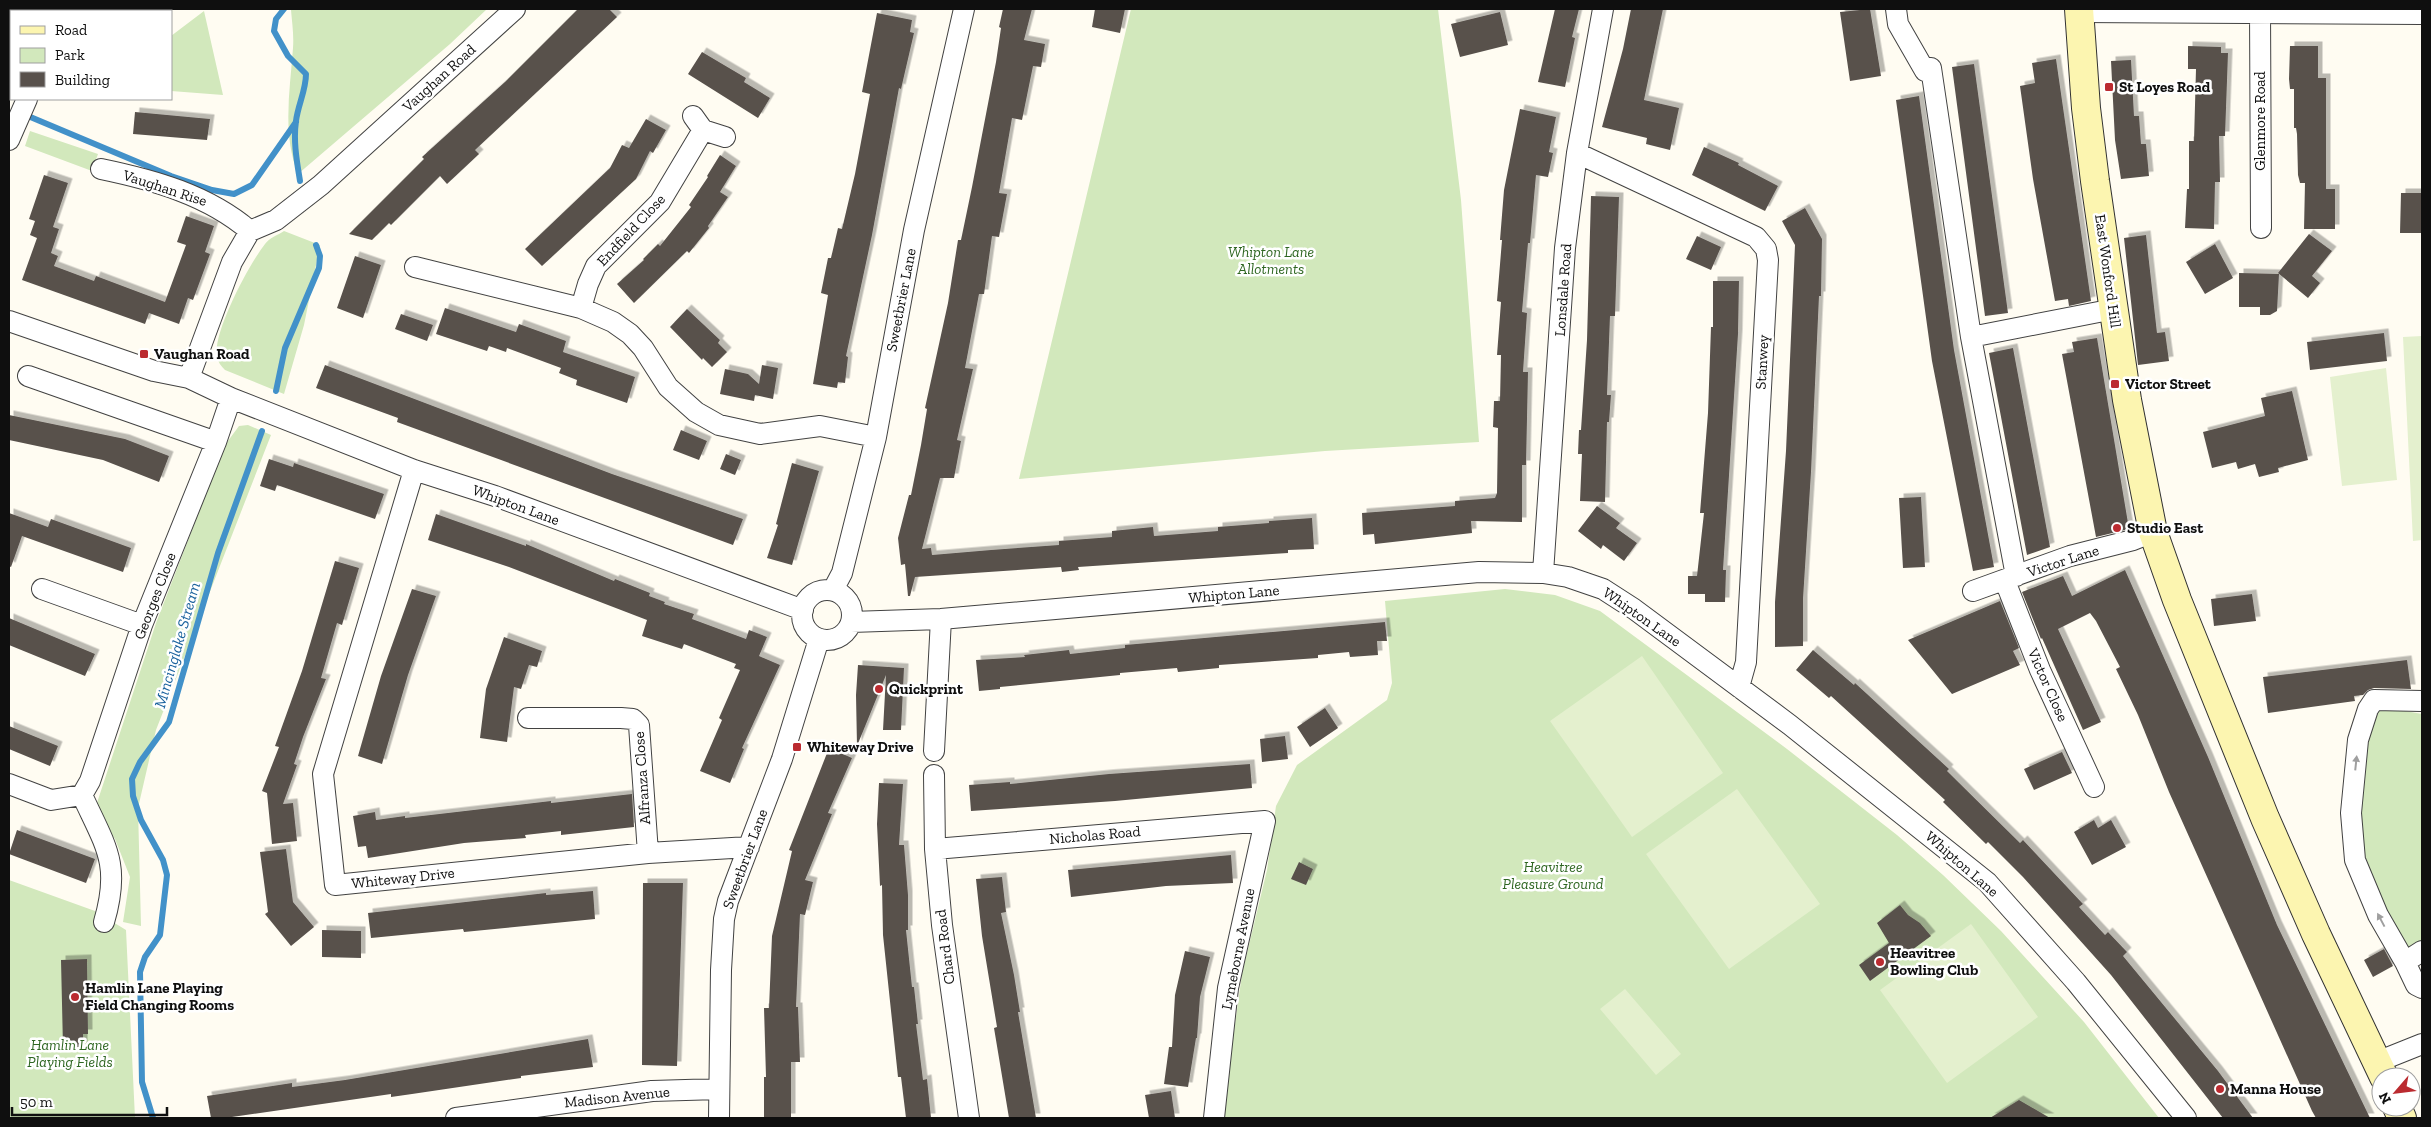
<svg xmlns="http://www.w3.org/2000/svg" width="2431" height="1127" font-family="'Zilla Slab',serif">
<defs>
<filter id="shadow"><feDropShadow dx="4.5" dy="-4.5" stdDeviation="0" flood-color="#0004"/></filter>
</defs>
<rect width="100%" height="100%" fill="#fffcf2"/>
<path fill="#d2e8bc" d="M487,9L450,44L298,174C282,134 290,90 293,48C294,35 292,22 291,10Z
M1131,9H1438L1461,200L1479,442L1325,451L1019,479Z
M204,11L223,95L171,91V36Z
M30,131L98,154L92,171L25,146Z
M284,231L320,245L304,325L284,394L225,370C221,366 218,362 217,357C212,333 250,263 265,244C269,238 278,235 284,231Z
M248,425L271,435L156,730L138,808L141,926L123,922L130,877L115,839L95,809L156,623L225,445L239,426Z
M1505,589L1555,595L1600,611L1787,749L1897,835L1943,875L2001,931L2084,1022L2159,1118H1222L1242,974L1267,870L1276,806L1297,765L1387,700L1392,683L1385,601Z
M2378,706L2422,714V941L2405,952L2385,916L2364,853L2360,798L2361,747Z
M9,880L95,911L126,930L135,1118H9Z"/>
<path fill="#e4f0ce" d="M2422,336V540L2413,541L2403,337Z
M2386,368L2397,480L2342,486L2330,377Z
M1642,656L1723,773L1632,837L1550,721Z
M1737,789L1820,904L1729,969L1646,854Z
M1971,924L2038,1017L1947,1083L1880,990Z
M1625,989L1681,1054L1656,1075L1600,1009Z"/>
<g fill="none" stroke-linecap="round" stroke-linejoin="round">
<path stroke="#4291c9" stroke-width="6" d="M284,9L276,19L274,31L288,56L306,74C306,90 298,105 296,121C293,141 297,162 300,181
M28,116L171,176L212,190L234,194L252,185L296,122
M276,391L285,348L319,268L320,256L316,245
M153,1118L142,1082L140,972L145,957L160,935L167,875L163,860L141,820L133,796L132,779L140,762L169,722L218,553L262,431"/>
</g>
<path fill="#58514c" filter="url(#shadow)" d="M578,9H609L617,17L475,150L479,154L447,184L440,176L391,225L389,223L372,240L349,234L424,159L422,157L505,82Z
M1003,9H1032L1024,40L1045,44L1041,67L1033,66L1022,120L1012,118L999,193L1007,194L999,237L992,236L984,294H979L965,368L973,369L957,440L961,441L954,478H940L922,549L931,548L932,555L991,550L1059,545V541L1112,537V531L1153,527L1154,536L1218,531V527L1269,523V521L1312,518L1314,549L1288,550V553L1078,567L1079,570L1062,572L1061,567L915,577L910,596H908L905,564L901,565L898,538L909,495H911L921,445L927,409L925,408L948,303L958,240H961L972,187L996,62L1001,28L999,27Z
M1095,9H1125L1120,33L1092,27Z
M1555,9H1579L1572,37L1575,38L1565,87L1538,82Z
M1631,9H1663L1644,100L1679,108L1670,150L1646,144L1647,138L1602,127L1623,49Z
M1870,9L1881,76L1850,81L1840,12Z
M1500,12L1508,45L1460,57L1451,24Z
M877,13L912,20L910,32L914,33L901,89L899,88L872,235L846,356L848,357L845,383L838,382L837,388L813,384L828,295L821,293L828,258H831L838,228L842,229L855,174L870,94L862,92Z
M2188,46L2221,47V53H2228L2225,136H2219L2220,182H2215L2214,229L2185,228L2187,189H2189V141H2194L2196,69H2188Z
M2290,46H2318V78H2326V189H2335V229H2304L2305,183H2300L2298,175L2297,134L2296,128H2294V89H2290L2289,79Z
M702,52L746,78L744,82L770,98L758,118L688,74Z
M2056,59L2091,301L2069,306L2068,299L2055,301L2033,179L2020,86L2035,83L2032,63Z
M2131,60L2134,116H2139L2141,144H2146L2149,176L2121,179L2115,140L2111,61Z
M1974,64L2008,313L1985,316L1952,67Z
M1919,96L1954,350L1994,567L1973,571L1932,361L1896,100Z
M1520,109L1556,117L1549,152L1553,153L1548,177L1536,175L1530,243H1528L1522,312L1527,313L1523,372H1528L1526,465H1522V522L1471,521L1472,533L1375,544L1374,534L1363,535L1362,513L1455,506V501L1495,498L1497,493L1498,428L1493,427L1494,401H1500L1501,355H1497L1501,302L1497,301L1502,240H1500L1504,190Z
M135,112L210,119L207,140L133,134Z
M646,119L666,130L653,153L650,151L636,179L542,266L525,249L610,168L622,145L629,148Z
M1704,147L1739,163L1738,165L1778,186L1765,211L1692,175Z
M720,155L736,166L720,192L728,197L708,226L709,228L689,253L687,251L634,303L617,284L644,260L643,259L658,244L660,246L691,207L689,205L708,177L707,176Z
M44,175L68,183L53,227L59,229L51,253L58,256L54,266L94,281L96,276L165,302L186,245L177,242L186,216L214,226L205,252L210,254L193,300L188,298L179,324L149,313L145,324L22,280L37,238L30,235L35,221L29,219Z
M2401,193H2422V233H2400Z
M1591,196L1619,197L1615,316H1610L1607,395H1611L1609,422H1607L1605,502L1580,501L1582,454H1578L1579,430H1581L1587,340Z
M1805,208L1822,239L1821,296H1819L1811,472L1803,599V646L1775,647V602L1786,451L1795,245L1782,221Z
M2309,234L2332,251L2312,276L2320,283L2308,298L2278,273Z
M2146,235L2157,333L2165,332L2169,361L2138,365L2124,238Z
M1697,236L1721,247L1711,270L1686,259Z
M2215,244L2233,278L2205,294L2186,262Z
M355,256L381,265L363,318L337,308Z
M2239,273L2279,274L2277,311L2270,315H2260V307H2239Z
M1713,281H1739L1738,334L1723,570H1726L1725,602H1705V594H1688V576H1697L1704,513H1700L1708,413L1711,327H1713Z
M445,308L516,332L519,324L566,341L563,352L635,377L627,403L576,385L577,380L559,373L561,368L507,348L506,352L489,346L487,351L436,334Z
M687,309L720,340L718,343L727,352L712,367L703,358L702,360L670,327Z
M401,314L433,325L427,341L395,329Z
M2384,333L2387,361L2310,370L2307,342Z
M2097,338L2129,529L2096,537L2062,354L2074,352L2072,342Z
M2013,348L2050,547L2027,555L1989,353Z
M325,365L612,474L743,519L733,545L397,422L398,418L316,388Z
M762,365L778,368L773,399L755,395L754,401L720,394L725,369L748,374L759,384Z
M2292,391L2308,460L2278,468L2279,472L2259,477L2255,464L2238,469L2236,462L2212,468L2203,432L2265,416L2261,398Z
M9,415L125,439L169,456L159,482L103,460L9,440Z
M681,430L707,441L699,460L673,450Z
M726,454L741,460L735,475L720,469Z
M269,459L293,467L294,463L384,494L375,519L277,485L275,491L260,486Z
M792,463L819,471L792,565L767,558L778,525L776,524Z
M1921,497L1925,567L1903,568L1899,498Z
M1597,506L1620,523L1616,528L1637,543L1624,561L1603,545L1601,549L1578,531Z
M9,513L48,527L51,519L131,548L123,572L22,536L11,567L9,566Z
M436,514L526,546V544L614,581L615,579L650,593L649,596L665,602L664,604L694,614L692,619L746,639L749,630L767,637L759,656L780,665L742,748L744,749L730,783L700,771L722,720L719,718L740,670L734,668L736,664L684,644L682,649L642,636L647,620L509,567L428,540Z
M335,561L359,568L342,625L337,623L321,678L326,679L303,737L294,764L297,765L283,804L293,803L297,841L272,844L267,793L262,791L279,747L275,746L302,671Z
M2125,570L2208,757L2277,925L2370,1118H2316L2312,1111L2169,792L2138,715L2116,669L2120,667L2096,621L2090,613L2058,629L2101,722L2083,730L2042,638L2041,639L2022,592L2063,576L2072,596Z
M412,589L436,596L408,675L382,764L358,756L381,676Z
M2252,594L2256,621L2214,626L2211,599Z
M2000,601L2019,648L2013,651L2020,665L1952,694L1908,640Z
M9,618L95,654L85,676L9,645Z
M1385,622L1387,641H1377L1378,655L1350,657L1349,652L1318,655V658L1219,665V668L1178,672L1177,668L1120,673V675L1000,687V689L979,691L976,660L1025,657L1024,655L1069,650L1070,654L1097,651L1125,648V645Z
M504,637L542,651L537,667L529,665L521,689L514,687L507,742L480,738L486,689Z
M1813,650L1854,685L1855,683L1949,769L1947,771L2020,843L2023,840L2083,904L2079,907L2105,935L2108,932L2127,952L2123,956L2218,1071L2253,1118H2223L2111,975L2023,877L1988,842L1986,844L1943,802L1945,800L1876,737L1831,696L1829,698L1796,670Z
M2407,660L2411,689L2374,688L2368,690L2363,695L2354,696L2355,701L2268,713L2263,677Z
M858,665L904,668L901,730H883L886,675L857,746L856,695Z
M1325,708L1338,728L1310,747L1297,727Z
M9,726L58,746L50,766L9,749Z
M1285,736L1288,759L1262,762L1260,739Z
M829,748L852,758L828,813L832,814L805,880L813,882L805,915L800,914L796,1007H798L800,1062H791V1118H764V1077H766L764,1008H769L772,936L792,851L789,850Z
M2062,752L2072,773L2034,790L2024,769Z
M1250,764L1252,788L1115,801L971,811L969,785L1010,782V784L1109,774Z
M879,783L903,784L899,845H904L908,895V930H906L912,987H914L918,1024H916L923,1080L927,1079L931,1118H906L901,1077H898L883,935L882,885L880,886L877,824Z
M632,794L634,827L561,835V831L525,835L526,838L464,843L368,858L366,846L358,847L353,816L375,812L376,820L405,816V818L551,801V803Z
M2094,820L2098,828L2111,820L2126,847L2092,865L2074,832Z
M17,830L95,859L86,883L9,854Z
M286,849L293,902L314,927L291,946L265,914L268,912L260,852Z
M1231,855L1233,883L1166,886L1071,897L1068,870Z
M1299,862L1313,869L1306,885L1291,879Z
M1002,877L1006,912L1001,913L1014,975L1020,1012H1018L1036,1118H1009L994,1028L997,1027L982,936L976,879Z
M643,883H683L677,1066L642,1065Z
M593,891L595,919L464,932L463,929L371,938L368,913L546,893V895Z
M1900,905L1908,915L1920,923L1931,936L1870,981L1859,965L1889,943L1877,923Z
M322,930L361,931V958L322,957Z
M2384,949L2393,966L2373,977L2364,960Z
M1185,951L1210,957L1200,997L1197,1038H1196L1188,1087L1164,1084L1169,1047H1172L1175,995Z
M87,959L88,1034H83V1047H63L61,960Z
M588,1039L593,1067L521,1076V1078L412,1094L391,1097V1094L225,1118H211L207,1096L292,1083V1087L345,1080Z
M1171,1091L1175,1118H1149L1145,1095Z
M2019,1100L2050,1118H1990Z"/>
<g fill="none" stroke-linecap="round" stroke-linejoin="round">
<defs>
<path id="minor" d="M1896,9L1898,24L1925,71
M2260,9L2261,228
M86,11L88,9
M2079,12L2422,14
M1931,68L1971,337L2016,576
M693,116L703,130L725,137
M9,140L27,99
M1577,153L1756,237L1766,249L1768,260L1746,662L1739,687
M101,169C154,180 208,195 250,231
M415,267L581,308L613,322L630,334L643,348L668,387L696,412L719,425L760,434L820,426L876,437
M581,308L588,284L596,266L660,202L703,130
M9,321L154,371L189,378L231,398L414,470L495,496L803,610
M1971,337L2114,309
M28,376L216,442
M189,378L232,262L250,231L276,220L321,185L515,9
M414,470L323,774L335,885L648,853L749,847
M1543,573L1565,248L1577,153L1603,9
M2005,581L2040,670L2094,787
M42,589L142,625
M802 615a25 25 0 1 1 50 0a25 25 0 1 1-50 0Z
M833,590L842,573L876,437L914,230L964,9
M1973,591L2070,556L2133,540L2153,532
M851,622L941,619L1479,572L1543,573L1568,577L1603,589L1634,609L1790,725L1987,882L2076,982L2186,1118
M2422,701L2374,700L2368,709L2358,740L2351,813L2355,860L2378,915L2405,962L2416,985L2422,988
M528,718H621L633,719L639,725L648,853
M934,751L941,619
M934,775L935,849L942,925L969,1118
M9,784L51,800L82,795
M935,849L1265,821L1228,988L1214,1118
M104,922C121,864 106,847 82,795L90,781L142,625L216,442L231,398
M2405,962L2422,951
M2377,1062L2422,1044
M456,1118L652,1091L719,1089
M719,1118L721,970L724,919L728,901L782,759L819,639"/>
<path id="secondary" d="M2079,9L2086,108L2095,181L2127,400L2153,532L2177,600L2265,818L2316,934L2384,1077
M2397,1107L2402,1118"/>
</defs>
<use href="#minor" stroke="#424242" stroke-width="22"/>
<use href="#secondary" stroke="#313131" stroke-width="30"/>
<use href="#minor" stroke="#fff" stroke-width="20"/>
<use href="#secondary" stroke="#fcf5b0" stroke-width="28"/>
</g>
<defs><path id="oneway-solid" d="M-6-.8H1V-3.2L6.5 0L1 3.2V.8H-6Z" transform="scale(1.25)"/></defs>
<g fill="#9f9f9f">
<use href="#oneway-solid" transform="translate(2356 763) rotate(-84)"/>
<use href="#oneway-solid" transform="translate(2381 920) rotate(-118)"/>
</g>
<g fill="#bb2b30" stroke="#fff" stroke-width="2">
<rect x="2104" y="82" width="10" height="10" rx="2.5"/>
<rect x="139" y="349" width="10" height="10" rx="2.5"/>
<rect x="2110" y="379" width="10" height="10" rx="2.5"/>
<circle cx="2117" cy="528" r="5"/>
<circle cx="879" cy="689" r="5"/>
<rect x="792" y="742" width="10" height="10" rx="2.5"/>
<circle cx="1880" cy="962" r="5"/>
<circle cx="75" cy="997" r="5"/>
<circle cx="2220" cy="1089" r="5"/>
</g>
<g text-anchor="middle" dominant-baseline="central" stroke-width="5" stroke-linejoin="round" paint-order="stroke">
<g font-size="15" fill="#0f0f0f" stroke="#fff">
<text transform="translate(439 78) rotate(-42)">Vaughan Road</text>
<text transform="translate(2260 121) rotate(-90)">Glenmore Road</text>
<text transform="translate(165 188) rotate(18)">Vaughan Rise</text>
<text transform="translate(631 230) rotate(-47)">Endfield Close</text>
<text transform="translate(2108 271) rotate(82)">East Wonford Hill</text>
<text transform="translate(1563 290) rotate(-86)">Lonsdale Road</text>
<text transform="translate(901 300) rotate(-79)">Sweetbrier Lane</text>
<text transform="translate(1762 362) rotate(-87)">Stanwey</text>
<text transform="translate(516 505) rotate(20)">Whipton Lane</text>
<text transform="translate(2063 561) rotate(-18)">Victor Lane</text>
<text transform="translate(1234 594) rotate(-5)">Whipton Lane</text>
<text transform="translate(155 596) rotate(-69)">Georges Close</text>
<text transform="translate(1642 617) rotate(35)">Whipton Lane</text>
<text transform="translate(2048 685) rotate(66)">Victor Close</text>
<text transform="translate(642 778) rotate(-94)">Alfranza Close</text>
<text transform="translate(1095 835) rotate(-5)">Nicholas Road</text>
<text transform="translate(745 859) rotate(-70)">Sweetbrier Lane</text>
<text transform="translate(1962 864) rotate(41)">Whipton Lane</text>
<text transform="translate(403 878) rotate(-6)">Whiteway Drive</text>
<text transform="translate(945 947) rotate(-97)">Chard Road</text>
<text transform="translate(1238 949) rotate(-79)">Lymeborne Avenue</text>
<text transform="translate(617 1097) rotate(-6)">Madison Avenue</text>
</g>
<g font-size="15" font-weight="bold" fill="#0f0f0f" stroke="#fff" text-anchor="start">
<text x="2119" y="87">St Loyes Road</text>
<text x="154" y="354">Vaughan Road</text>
<text x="2125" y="384">Victor Street</text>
<text x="2127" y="528">Studio East</text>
<text x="889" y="689">Quickprint</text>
<text x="807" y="747">Whiteway Drive</text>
<text x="1890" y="953">Heavitree<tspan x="1890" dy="17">Bowling Club</tspan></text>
<text x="85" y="988">Hamlin Lane Playing<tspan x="85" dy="17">Field Changing Rooms</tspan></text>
<text x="2230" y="1089">Manna House</text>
</g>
<g font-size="15" font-style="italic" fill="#2e6621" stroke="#fff">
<text x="1271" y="252">Whipton Lane<tspan x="1271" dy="17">Allotments</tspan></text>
<text x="1553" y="867">Heavitree<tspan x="1553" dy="17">Pleasure Ground</tspan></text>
<text x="70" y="1045">Hamlin Lane<tspan x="70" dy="17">Playing Fields</tspan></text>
</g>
<g font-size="16" font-style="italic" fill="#1c639e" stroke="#fff">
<text transform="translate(177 645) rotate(-74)">Mincinglake Stream</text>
</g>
</g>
<rect width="2431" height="1127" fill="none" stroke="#0f0f0f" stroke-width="20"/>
<rect x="10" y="10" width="162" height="90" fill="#ffffff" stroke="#9f9f9f"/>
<rect x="20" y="26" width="25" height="8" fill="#fcf5b0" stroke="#9f9f9f"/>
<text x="55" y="35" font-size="15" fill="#0f0f0f">Road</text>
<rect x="20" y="48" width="25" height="15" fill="#d2e8bc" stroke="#9f9f9f"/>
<text x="55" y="60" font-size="15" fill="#0f0f0f">Park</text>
<rect x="20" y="72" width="25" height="15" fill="#58514c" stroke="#9f9f9f"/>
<text x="55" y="85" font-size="15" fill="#0f0f0f">Building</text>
<g transform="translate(2396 1092) rotate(242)"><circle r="24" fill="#ffffff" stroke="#9f9f9f"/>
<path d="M0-4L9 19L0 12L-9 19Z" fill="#bb2b30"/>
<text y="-8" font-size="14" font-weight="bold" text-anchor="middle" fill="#0f0f0f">N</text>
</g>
<path d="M12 1107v8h155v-8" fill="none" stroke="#0f0f0f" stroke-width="2.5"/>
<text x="20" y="1107" font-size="15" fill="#0f0f0f" stroke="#ffffff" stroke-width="4" paint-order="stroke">50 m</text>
</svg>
